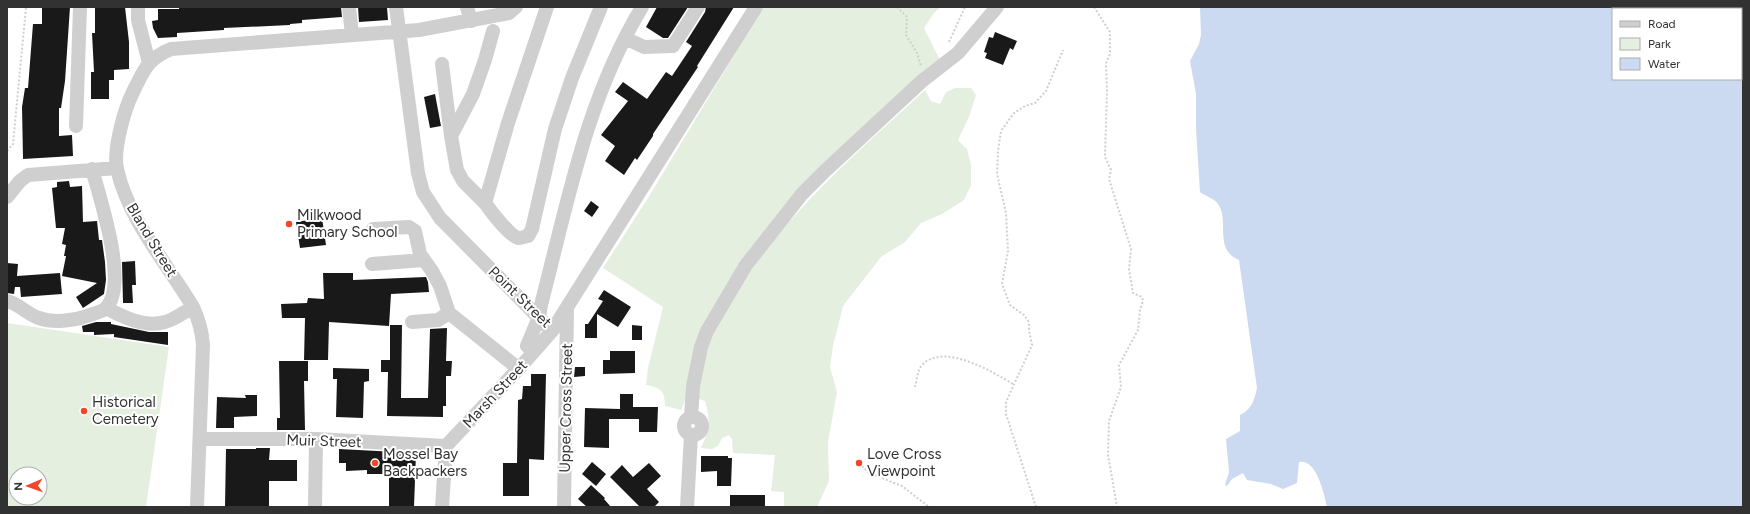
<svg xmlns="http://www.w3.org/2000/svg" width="1750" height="514" font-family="Figtree,sans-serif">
<rect width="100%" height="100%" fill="#fff"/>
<path fill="#e5efe0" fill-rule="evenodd" d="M763,7H941L934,13L924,28L940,60L916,80L738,273L681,410L665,406C665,390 660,388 646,385L648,368L663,307L603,268L648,198Z
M955,88H971L976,95L969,117L958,140L967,149L971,165V185L964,200L942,214L921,223L905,242L881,257L843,306L833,346L830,367L837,392L828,442L829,481L817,507H784V492L771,491L775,455L733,453L732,439L729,435L722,438L718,446L712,449L701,448C710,427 711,422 705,401L699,399C698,382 699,366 704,348C708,336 718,323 724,311C774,224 852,157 925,90L931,101L940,104L946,92Z
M7,323L169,347L146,507H7ZM16,474H40V498H16Z"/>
<path fill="#cbdaf0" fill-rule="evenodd" d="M1200,7H1743V507H1327C1324,494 1317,459 1299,462L1297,483L1283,489L1271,484L1247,480L1243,473L1232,479L1227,486L1225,485L1229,472L1226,439L1240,431V415C1252,409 1254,401 1257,388L1239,260C1213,249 1230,221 1218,204C1215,199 1205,196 1200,192L1196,129V94L1190,61L1199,44L1201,35ZM1613,9H1741V79H1613Z"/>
<path fill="#191919" d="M42,7H70L65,81L61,108H59V136L72,135L73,156L23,159L22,107L25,88H28L33,24H42Z
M95,7H125L129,42V69L114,70V80H109V99H91V72H94L92,33H95Z
M179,7H341L342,17L302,20V23L290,24V25L224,28V30L177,33V37L158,38L153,28L152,21L158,20V9H179Z
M358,7H387L388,20L359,22Z
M657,7H688L668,38H663L646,27Z
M706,7H734L697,66L698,67L653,134V136L637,160L635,158L624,175L605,161L615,146L601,135L628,101L615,92L623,82L647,99L666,72L672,76L692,46L686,42L705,12Z
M995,32L1017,41L1013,50L1010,48L1003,65L985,58L987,53L984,52L989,37L993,38Z
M435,94L441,126L430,128L424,97Z
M69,181L70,187L82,186L83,222L97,221L99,240H102L105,262L106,280L104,294L83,308L76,297L97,283L62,276L66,256H64L66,245L62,244L65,228H56L52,188L57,187V182Z
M591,201L599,207L592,217L584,211Z
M322,218L326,245L300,248L296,222Z
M135,261L136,285H132L133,303H123L122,262Z
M7,263L18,264L17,276L60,273L62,294L21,297L20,287H15L14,294L7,293Z
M323,273H353V280L426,277L428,282L429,292L391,294L389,326L329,322L328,360H304L305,318H282L281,304L307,303L308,298L324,299Z
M604,290L631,307L618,327L597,314V338H585V324H588L603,301L598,299Z
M96,322H111V324L149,332H168V345L114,337V334L94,335V332H83L82,326Z
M390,325H402L401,398H428L430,329L447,328L446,361H452L451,376H446V406H443V417L387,416L388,372H381V360H390Z
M632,325L642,326V340H632Z
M610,351H635V373L603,374V360H610Z
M279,361H308V381H304L305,430H277V418H280Z
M575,367H585V376L574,377Z
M333,368L369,369V381L364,382L363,418L336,417L337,379H333Z
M531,374H546L544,460L529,459V496H503V463H517L518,400L522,399L523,386H531Z
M620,394H633V407H658L657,432H639V419H609V448L584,447L585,408L620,409Z
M245,395H257V416L234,417V428H216L217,397L246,398Z
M256,448H270L269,460H297V481H269V507H225L226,449H256Z
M339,449L416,453L414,507H389V474H367V470L346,471V463H339Z
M701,456H728V458H732L731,486H717V471L701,472Z
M592,462L606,474L596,486L582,474Z
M649,463L661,476L647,489L659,502L654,507H640L610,477L622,465L633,477Z
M591,485L605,498L604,499L611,507H587L578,499Z
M730,495H765V507H730Z"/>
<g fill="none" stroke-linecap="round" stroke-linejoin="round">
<path stroke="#cfcfcf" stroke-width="2" stroke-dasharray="2 2" stroke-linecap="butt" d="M897,7L907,17L906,35L917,53L921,66
M1094,7L1110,32V54L1106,63L1107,91L1105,157L1111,170L1109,179L1131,249L1129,269L1133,293L1142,297L1143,301L1140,310L1138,330L1119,365L1121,387L1109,421L1108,455L1117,507
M949,42L965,7
M7,151L13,144L26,7
M915,387C917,380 917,370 923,364C945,343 993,372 1013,384
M862,466L869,473L902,486L929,507
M1036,507L1006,414V402L1032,345L1029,330V322L1024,315L1010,305L1002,284L1008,251L1006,213L997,174L998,151L1001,131L1014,113L1025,106L1035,103L1046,91L1063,50"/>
<path stroke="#cfcfcf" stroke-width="14" d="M138,7V20L149,63
M349,7L352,35
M396,7L418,173L423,192L440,218L552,331
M467,7L471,21
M547,7L508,123L485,203C490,210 511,238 519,238C522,238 526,236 528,236L532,229L555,129L572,78L601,7
M625,38L644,47L673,46L698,7
M442,64L451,136
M76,126L80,7
M7,197L20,181L28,175L117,168
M485,203L463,181L457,170L451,136L473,94L485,60L493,31
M373,229L409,227L415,231L420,254L432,271L440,286L449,313L519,369
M372,264L423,260
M7,301C19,304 27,314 39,318C53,323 73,321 87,316C92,314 102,312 106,308C129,284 100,199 92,169
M106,308C123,317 145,328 165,322C174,320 184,312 193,307
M412,322L438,320L449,313
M527,346L539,317L541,305C568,201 586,100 642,7
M691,417L693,386L701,347L707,331L746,265L802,194L826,170L922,81L958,53L997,7
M684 426a9 9 0 1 1 18 0a9 9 0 1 1-18 0Z
M201,439H316L446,446
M197,507L203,345C202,331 199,320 193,307C166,262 129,221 117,169C113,150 124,110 133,92C144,70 147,59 171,49L419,30L509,13L516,7
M315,507L316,439
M442,507L446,446L523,364L552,331L756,7
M564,507L567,309
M687,507L691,435"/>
</g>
<g fill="#f3452a" stroke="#fff" stroke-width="1.5">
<circle cx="289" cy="224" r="4"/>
<circle cx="84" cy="411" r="4"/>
<circle cx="375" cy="463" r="4"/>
<circle cx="859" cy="463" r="4"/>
</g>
<g text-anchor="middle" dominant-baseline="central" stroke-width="4" stroke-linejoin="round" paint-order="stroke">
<g font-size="15" fill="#323232" stroke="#fff" text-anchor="start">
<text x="297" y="215">Milkwood<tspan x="297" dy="17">Primary School</tspan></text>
<text x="92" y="402">Historical<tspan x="92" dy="17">Cemetery</tspan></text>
<text x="383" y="454">Mossel Bay<tspan x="383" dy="17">Backpackers</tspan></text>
<text x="867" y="454">Love Cross<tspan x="867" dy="17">Viewpoint</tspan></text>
</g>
<g font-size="15" fill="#323232" stroke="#fff">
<text transform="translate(152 240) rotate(59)">Bland Street</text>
<text transform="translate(520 297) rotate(44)">Point Street</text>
<text transform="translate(495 394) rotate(-47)">Marsh Street</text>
<text transform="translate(566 408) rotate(-89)">Upper Cross Street</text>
<text transform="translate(324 441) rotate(2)">Muir Street</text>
</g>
</g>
<rect width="1750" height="514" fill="none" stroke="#323232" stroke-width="16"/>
<rect x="1612" y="8" width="130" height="72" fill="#ffffff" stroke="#adadad"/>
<rect x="1620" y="21" width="20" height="6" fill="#cfcfcf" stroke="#adadad"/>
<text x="1648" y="28" font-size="12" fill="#323232">Road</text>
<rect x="1620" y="38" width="20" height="12" fill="#e5efe0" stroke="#adadad"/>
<text x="1648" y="48" font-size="12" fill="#323232">Park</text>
<rect x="1620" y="58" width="20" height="12" fill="#cbdaf0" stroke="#adadad"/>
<text x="1648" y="68" font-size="12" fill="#323232">Water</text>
<g transform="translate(28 486) rotate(268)"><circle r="19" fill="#ffffff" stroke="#adadad"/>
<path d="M0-3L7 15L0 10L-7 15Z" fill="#f3452a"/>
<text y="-6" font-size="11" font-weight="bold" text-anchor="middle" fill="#323232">N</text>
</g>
</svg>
